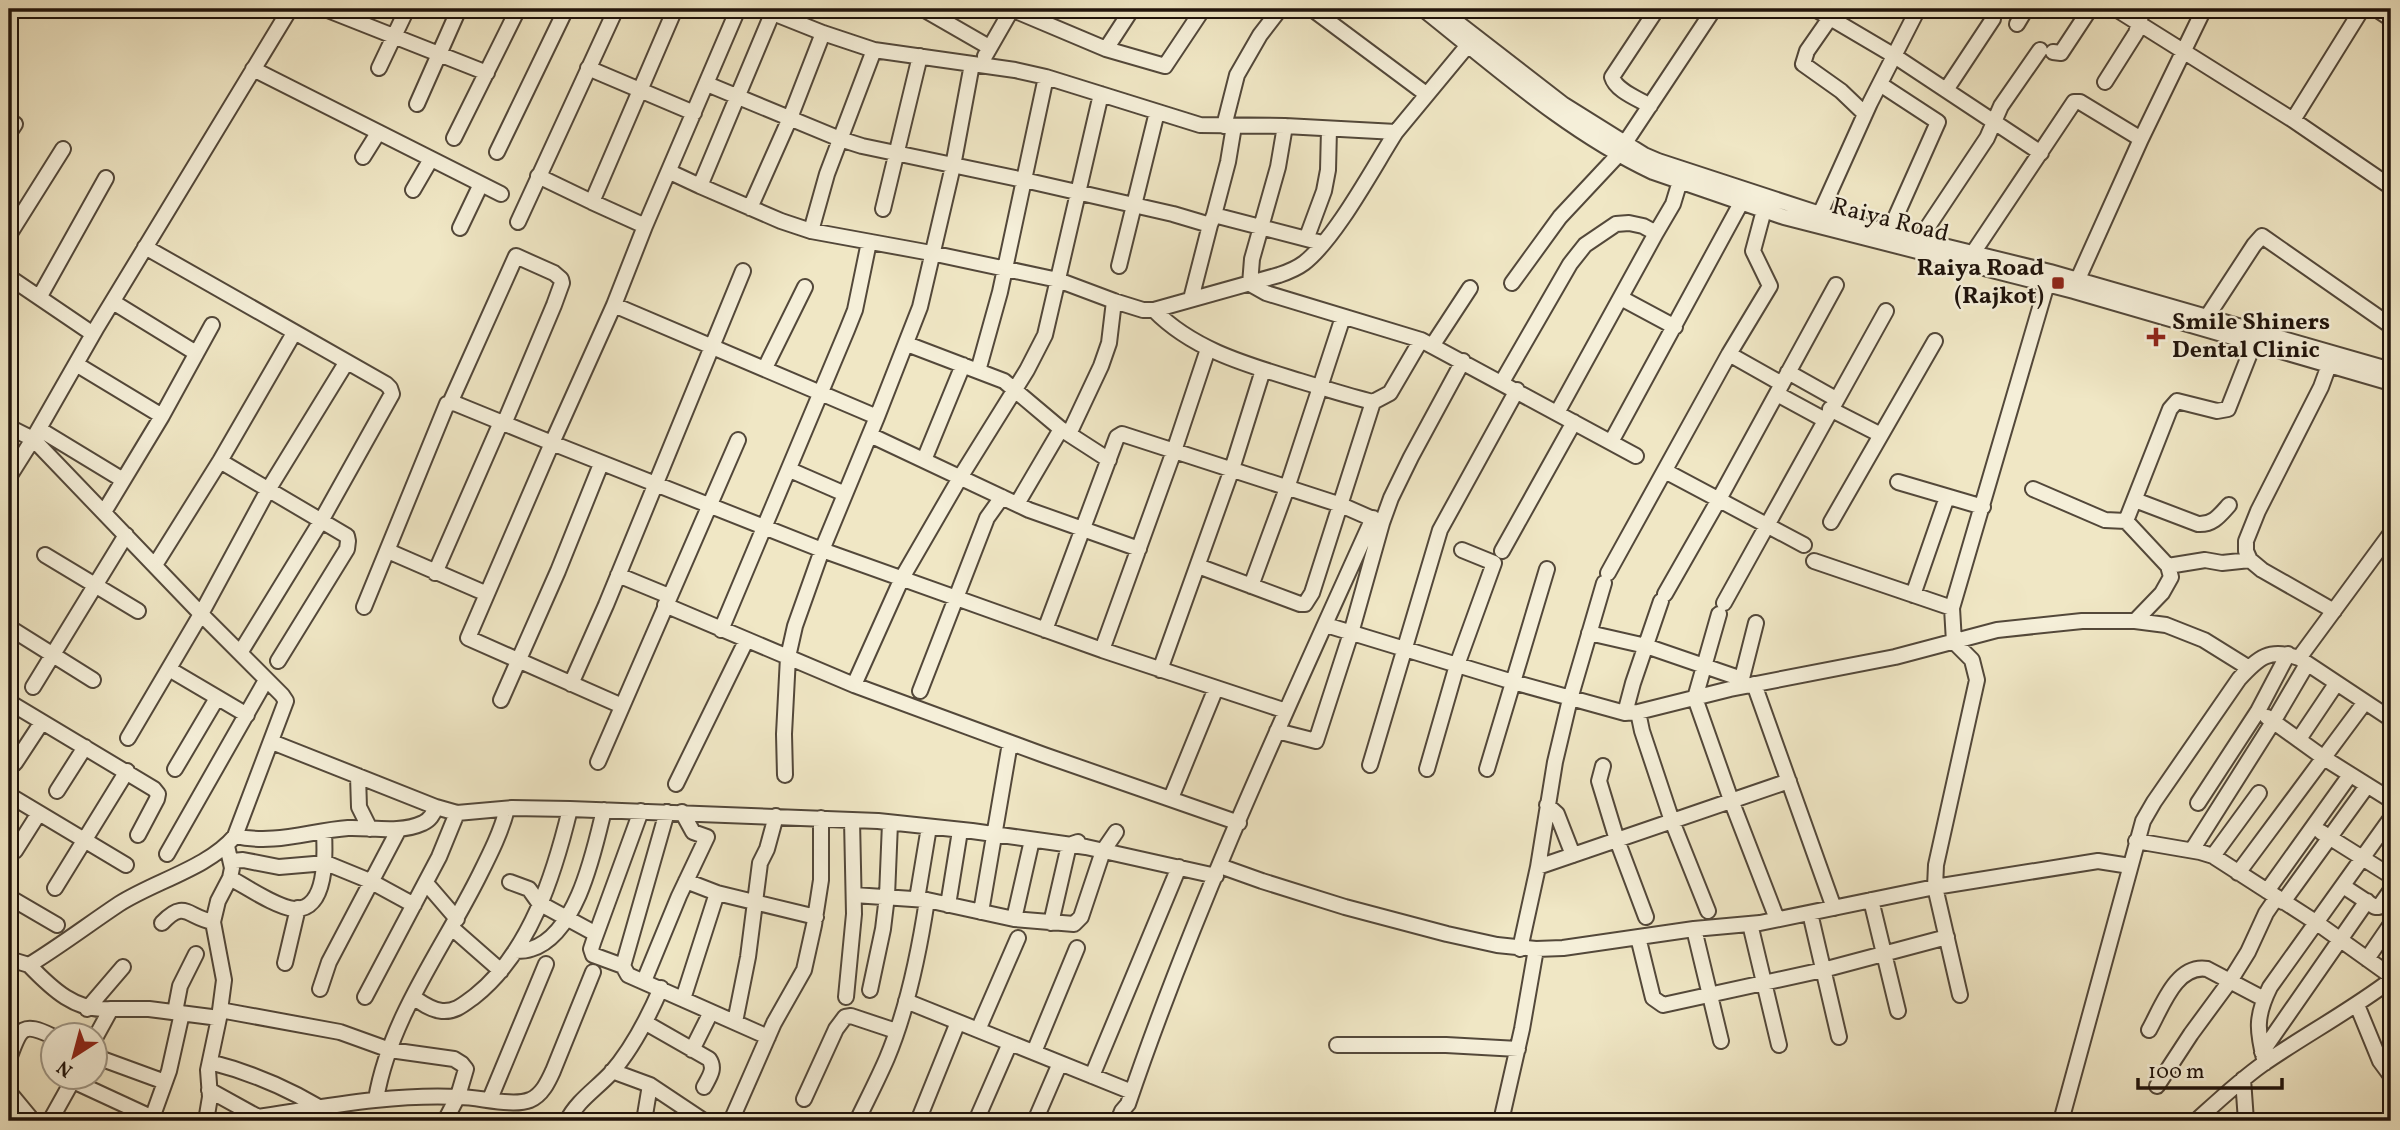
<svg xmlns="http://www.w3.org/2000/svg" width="2400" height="1130" font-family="Vollkorn,serif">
<rect width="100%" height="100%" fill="#f0e7c5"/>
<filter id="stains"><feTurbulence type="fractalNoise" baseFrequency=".00286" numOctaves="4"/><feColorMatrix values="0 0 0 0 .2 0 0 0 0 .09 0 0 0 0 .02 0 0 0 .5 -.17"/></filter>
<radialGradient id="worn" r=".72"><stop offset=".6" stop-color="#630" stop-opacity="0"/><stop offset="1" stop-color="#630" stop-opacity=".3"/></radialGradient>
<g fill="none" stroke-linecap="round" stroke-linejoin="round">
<defs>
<path id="minor" d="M325,9L487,73
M763,9L823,33L874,50L1015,70L1046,77L1200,125L1285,126L1396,132L1473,39
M923,9L989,47
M1011,9L1106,49L1165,66L1203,9
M1312,9L1426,94
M1423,9C1496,67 1568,132 1653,172L1784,217L2074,291L2391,383
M1440,9L1564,105L1644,155L1658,161L1820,214L1919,240L2050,272L2391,370
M1815,9L1893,55L2041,153
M2116,9L2293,120L2391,187
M2376,9L2391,19
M1830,18L1807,51L1803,64L1841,91L1865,114
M2017,24L2026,9
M1106,49L1132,9
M2053,52L2061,53L2090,9
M985,56L1012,9
M379,68L407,9
M588,68L694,113
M253,69L501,194
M2105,82L2136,33L2143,9
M707,84L840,139L862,146L1024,180L1173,214L1210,225L1214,215L1322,243
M1886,88L1938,122L1889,232
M1946,90L1993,19
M417,104L459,9
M1650,106C1639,99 1616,91 1612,77L1657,9
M2293,120L2362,9
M1224,126L1237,75L1260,35L1280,9
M1285,126L1278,167L1252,259L1250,284L1266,293L1421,340L1636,456
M9,133L15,124
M454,138L518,9
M1625,143L1714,9
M497,152L566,9
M363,157L378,133
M670,172L700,186L772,14
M538,176L592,202L675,9
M700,186L781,221L811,231L931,253L1058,280L1114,301L1143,310H1154L1279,275C1288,272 1296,269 1304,263C1336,238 1373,168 1396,132
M413,190L431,159
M592,202L645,226L738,9
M750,208L790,118L823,33
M883,209L920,56
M1214,215L1228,162L1234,126
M518,222L616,9
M1818,223L1820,214L1870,103L1918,9
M460,228L481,184
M811,231L827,174L874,50
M9,235L63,149
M1307,237L1324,191L1328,170L1329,129
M1919,240L1987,138L2001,106L2040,50
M145,247L386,384L390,388L392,394L321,521L240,653
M1973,253L2074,102H2080L2141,139
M1119,266L1157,112
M9,277L93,334
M2078,279L2141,139L2204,9
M1512,283L1560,217L1619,154
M40,296L106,178
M1621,298L1675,327
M1191,299L1210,225
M113,302L196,353
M614,305L877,417
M1154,310C1193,350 1248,365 1300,381C1324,388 1348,396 1373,402L1390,393L1421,340
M2203,323L2254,245L2262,236L2391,326
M907,344L1004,381L1061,429L1109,460
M1432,346L1470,288
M1729,354L1782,384
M76,364L162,416
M2329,365L2321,387L2258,511L2246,541V551L2250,560L2262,570L2334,611
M765,368L805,287
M978,371L1000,292L1046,77
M1788,372L1836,399
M1502,382L1570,264L1585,245L1616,224L1629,223L1643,226L1656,233L1673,204L1680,181
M1777,394L1825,420
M1830,409L1881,435
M1557,413L1656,233
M9,427L33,439L201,614L282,695L286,701L235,836C208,868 155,881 119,904C89,924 60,946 29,965L9,959
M39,429L123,480
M1069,434L1101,366L1109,343L1114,301
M870,435L1029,510L1139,549
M1611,442L1741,203
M924,460L963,365
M220,461L347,536L348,541L347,549L278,661
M790,470L845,494
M1665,471L1804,545
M9,477L33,439L97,327L290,9
M1898,482L1983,507
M2033,489L2105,520L2126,521
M2135,500L2198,524C2213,525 2220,515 2229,505
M1017,504L1061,429
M104,512L162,416L212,325
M1831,522L1935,341
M388,551L487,594
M1502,551L1574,422
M45,555L138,611
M1814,561L1952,608
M155,565L220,461L294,333
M1198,566L1300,604H1305L1312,593L1373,402
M2168,566L2205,560L2222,563L2250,560
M435,573L501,422L506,419L554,305L562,283L561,279L554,273L516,256L450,403
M1608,573L1729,354L1770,286L1753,251L1764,210
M618,575L669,596
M1251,586L1287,488L1343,317
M1665,594L1718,501L1836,285
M1913,595L1947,497
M1724,603L1886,311
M665,605L854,685L1044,755L1239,823
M364,607L447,404L454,403L552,443L614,305L645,226
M1719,614L1695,698L1731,800L1777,919
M2135,621L2162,593L2171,577L2168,566L2126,521L2170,409L2177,401L2217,411L2228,409L2254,343
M1326,625L1513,682L1625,713L1638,712L1730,689L1895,657L1997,630L2082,621H2135L2166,625L2204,640L2249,668
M10,628L93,680
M721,630L847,330L855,310L869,242
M1045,630L1117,437L1122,434L1341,505L1382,523
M1589,633L1646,646L1742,679
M1102,650L1174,451L1208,349
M2299,658L2391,533
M169,669L247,715
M1160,670L1232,469L1263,370
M571,684L606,605L743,271
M1754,684L1834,908
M854,685L902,578L961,476L1027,370L1045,335L1101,94
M1740,686L1756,623
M33,687L126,535
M920,691L987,518L1002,497
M501,700L558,571L601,464
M9,702L154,789L158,794L157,799L138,835
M622,706L468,638L552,443L822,550L1102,650L1286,711
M1638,712L1642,731L1672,821L1708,911
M1625,713L1633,683L1661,601
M2267,717L2324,758L2391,800
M1277,731L1316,741L1351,633L1382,523L1391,498L1411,457L1463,361
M128,738L201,614L268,490L346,363
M2299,739L2336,684
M272,742L436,807L457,813L512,808L570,809L878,821L972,831L1086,847L1216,876
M598,762L738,440
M15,763L42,722
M1370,765L1440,530L1517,390
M1603,766L1599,781L1617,840L1646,917
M175,769L217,698
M1427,769L1457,665L1494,563L1462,550
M1487,769L1547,569
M785,775L784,734L788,657L795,626L822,550L877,417L920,307L953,166L972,64
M358,776L359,807L370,829
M676,784L746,641
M57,791L85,747
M9,795L126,865
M1171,798L1216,688
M2198,803L2258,711L2288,654
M1547,805L1557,814L1573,855
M641,811L594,940L591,949L593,955L623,966L628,975L768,1037
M2321,832L2391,876
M235,836C275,845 309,831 348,828C372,827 399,834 423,823C430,820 433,815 436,807
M2136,841L2200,852L2213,856L2317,923L2391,976
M2192,850L2273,722L2307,664
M15,851L39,813
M167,854L266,680
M2213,856L2259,793
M232,861L243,860L279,867L326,863L370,881L414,905
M1220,866L1262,881L1345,907L1447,934L1497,945L1536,949L1563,948L1694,929L1760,923L1935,887L2098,861L2130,866
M1538,867L1789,781
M2238,873L2365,702
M230,878C247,887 276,907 294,909C328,911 325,853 324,832
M686,881L717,893L816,917
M510,882L529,889L539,903L596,934
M426,883L457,919
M2343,886L2375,907H2379L2391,890
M55,888L127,771
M2267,891L2350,775
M854,895L927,900L1014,919L1074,924L1081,917L1103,851L1116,832
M9,897L57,925
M917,899L929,827
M1871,900L1898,1011
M2283,902L2367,786
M948,905L960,831
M981,912L1010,743
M1810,913L1839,1037
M1014,919L1032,840
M162,923C185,899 187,917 213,922
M1051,923L1069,845L1078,842
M1750,924L1779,1045
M452,928L501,971
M1694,929L1721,1041
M1638,937L1653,998L1663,1005L1823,970L1947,937
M1520,949L1538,867L1555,762L1570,699L1604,583
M515,951C520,951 526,951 531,949C577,935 594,851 604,810
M2367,959L2391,924
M285,963L298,908
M29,965C52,989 76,1012 111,1009
M623,966L667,812
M644,981L679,896L707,837L693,832L682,812
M320,989L329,962L399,829
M870,990L883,929L887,896L890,823
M1960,995L1935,887L1936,865L1977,680L1972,660L1954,642L1952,608L2049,277
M365,997L439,857L457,813
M413,997C422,1003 431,1010 442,1011C456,1012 464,1004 475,996C530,952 554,875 570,809
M846,997L854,914L852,820
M683,999L717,893
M906,1001L1132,1092
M2357,1005L2380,1061L2391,1076
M87,1009L123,967
M220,1010L340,1032L390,1050L454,1059L462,1064L466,1069L458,1096L445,1121
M175,1012L180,986L196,954
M735,1022L748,957L760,863L767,849L776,816
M646,1023L709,1059C716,1069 709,1077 704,1087
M978,1030L1018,938
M2149,1030C2162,1007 2176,964 2207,969L2264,999
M94,1040L111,1009H149L219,1018
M1337,1045H1446L1518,1049
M692,1050L711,1012
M1034,1052L1077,948
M2262,1052L2367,901
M94,1056L165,1082
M9,1059C20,1029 21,1021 52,1036
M210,1062C257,1074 301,1094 341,1121
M2265,1063C2257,1031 2255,1017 2270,987L2391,818
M612,1071L650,1085L704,1121
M1092,1076L1179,867
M2243,1079L2246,1121
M73,1081L153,1118
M2157,1086L2191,1034L2230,981L2248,952L2266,913L2277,897
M209,1090L258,1117
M9,1092L33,1121
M376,1099C390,1017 444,947 480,874C491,852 501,832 507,809
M490,1099L546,964
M804,1099L836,1029L845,1017L851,1016L896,1031
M9,1114L15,1121
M50,1121L74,1078
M151,1121L169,1071L182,1013
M206,1121L210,1097L208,1070L219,1018L224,980L213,922L218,901L230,878L232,868L227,846
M229,1121C306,1111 382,1093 460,1097C479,1097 512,1107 530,1100C542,1095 548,1082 553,1071L593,972
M567,1121C577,1101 596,1089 611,1073C633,1048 648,1018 661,988
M644,1121L650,1085
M731,1121L774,1023L804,970L814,925L821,880V818
M857,1121C867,1100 878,1079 887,1058C908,1008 919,953 927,900
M918,1121L958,1022
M976,1121L1010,1043
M1035,1121L1060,1063
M1118,1121L1122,1111L1128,1104C1196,904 1286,711 1373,518
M1501,1121L1522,1029L1536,949
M2061,1121L2143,821L2154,802L2239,679C2259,657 2269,648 2299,658L2391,719
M2196,1121C2218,1101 2239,1081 2263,1064C2305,1035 2350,1011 2391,980"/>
</defs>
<use href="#minor" stroke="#53483a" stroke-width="18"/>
<use href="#minor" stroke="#f5efd9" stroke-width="14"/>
</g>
<g fill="#8f2418" stroke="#f5efd9" stroke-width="2.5">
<rect x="2051" y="276" width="14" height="14" rx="3.5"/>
<path d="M2152.5 326.5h7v7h7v7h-7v7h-7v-7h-7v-7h7z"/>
</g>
<g text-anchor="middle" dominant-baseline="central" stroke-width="5" stroke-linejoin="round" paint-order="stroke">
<g font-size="24" fill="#1f130b" stroke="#f5efd9">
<text transform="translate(1890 221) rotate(14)">Raiya Road</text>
</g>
<g font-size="24" font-weight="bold" fill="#1f130b" stroke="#f5efd9" text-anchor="end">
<text x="2044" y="269">Raiya Road<tspan x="2044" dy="28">(Rajkot)</tspan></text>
<text x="2172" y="323" text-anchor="start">Smile Shiners<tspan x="2172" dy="28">Dental Clinic</tspan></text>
</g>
</g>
<rect width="2400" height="1130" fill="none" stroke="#f0e7c5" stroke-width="35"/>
<rect x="10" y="10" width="2379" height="1109" fill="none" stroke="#1f130b" stroke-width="3.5"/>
<rect x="18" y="18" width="2365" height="1095" fill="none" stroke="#1f130b" stroke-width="2"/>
<g transform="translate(74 1056) rotate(216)"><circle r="33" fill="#f5efd9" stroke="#9f9787" stroke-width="2"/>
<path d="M0-5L12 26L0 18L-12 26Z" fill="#8f2418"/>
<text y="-10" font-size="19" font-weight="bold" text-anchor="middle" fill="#1f130b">N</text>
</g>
<path d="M2138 1078v10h144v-10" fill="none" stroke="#1f130b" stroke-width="3.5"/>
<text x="2148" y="1078" font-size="21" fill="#1f130b" stroke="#f5efd9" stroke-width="5" paint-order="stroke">100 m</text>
<rect width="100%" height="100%" filter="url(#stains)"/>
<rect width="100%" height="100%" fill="url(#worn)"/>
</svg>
